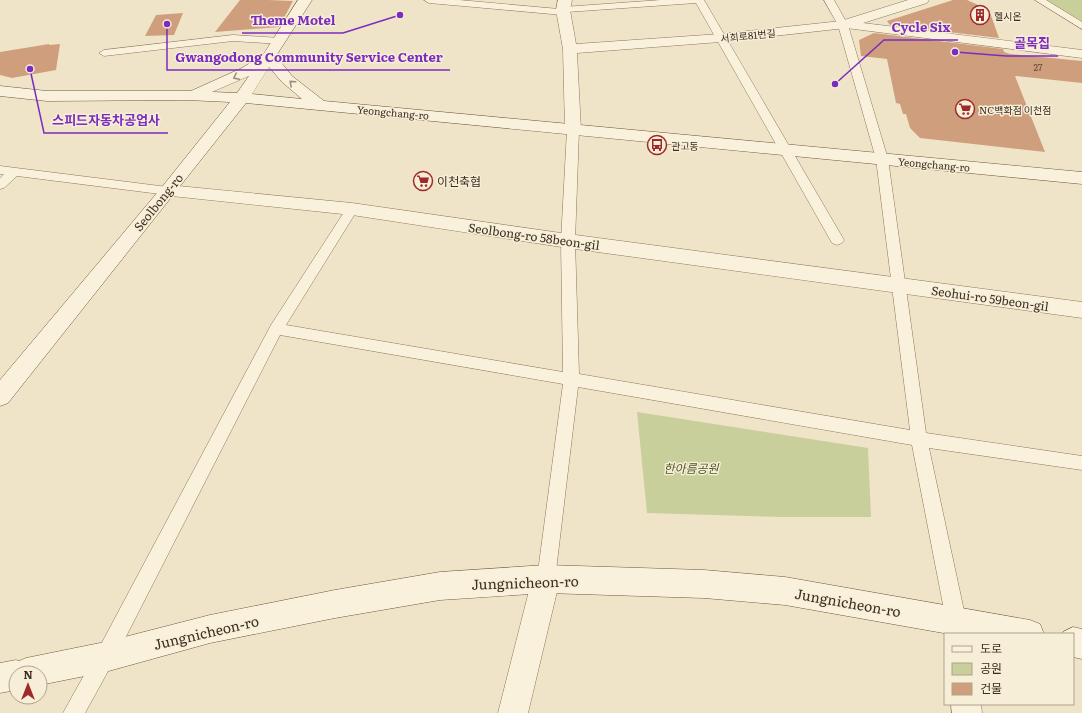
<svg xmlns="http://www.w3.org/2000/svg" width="1082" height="713" font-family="Literata,'Noto Sans KR',serif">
<rect width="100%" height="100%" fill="#f0e4c8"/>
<path fill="#c9cf9b" d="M1045,0H1082V23Z
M637,412L868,448L871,517H780L647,513Z"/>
<path fill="#cf9f7d" d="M240,0H268L293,1L279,27L215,32Z
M953,0H967L989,10L999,38L890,25L887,21Z
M183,13L174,35L145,36L156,15Z
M874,33L1003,49L1004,52L1010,54L1082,61V83L1015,76L1045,152L920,138L910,128L906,114H903L900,104L896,103L887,59L861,56L859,40Z
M49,44V45L60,44L56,70L12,78L0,75V52Z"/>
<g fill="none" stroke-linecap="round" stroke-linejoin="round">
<defs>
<path id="lane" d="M424,0H459L559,9L563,7L661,0H704L844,240L842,243L837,245L832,243L696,3L567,12L563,15L429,3Z
M824,0H834L848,25L888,159L926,433L1082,456V470L929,448L966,620L963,627L956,630L949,627L946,620L912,445L578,387L555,579L553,586L546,588L539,586L537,579L563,384L280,335L112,664L85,713H63L98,650L271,325L348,206L352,205L356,206L358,209L286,325L563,372L561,241L567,130L569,128H577L579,130L575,241L579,374L910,430L876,159L838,25Z
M1035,0H1046L1082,22V29Z
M233,35L280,38L285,41L280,44L233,41L104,56L99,53L104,50Z
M0,166L168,187L172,188L174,191L172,194L168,195L17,176L4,188L0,189V178L4,174H0Z"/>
<path id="street" d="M558,0H572L570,10L576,44L720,34L841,21L908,0H929L927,3L863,23L1082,50V58L846,28L720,42L577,53L581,130L579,133L573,135L567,133L565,130L563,49L556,10Z
M168,185L352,203L568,234L1082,302V318L568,248L352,215L162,195L159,191L162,187Z
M546,565L556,569L560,579L528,713H498L532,579L536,569Z
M951,704H981L982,713H952Z"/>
<path id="secondary" d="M298,0H312L276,56L292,76L324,101L1082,172V184L246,103L8,403L0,406V380L162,187L230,102L187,100L47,101L0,96V86L47,91H191L242,68L263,55ZM269,67L282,82L302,99L252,94ZM249,76L237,93L212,92Z
M546,565L704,570L785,577L1030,620L1040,624L1044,634H949L785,605L704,598L546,593L440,600L335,618L210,643L105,672L40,685V673H16V690L0,693V663L16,660L19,661L26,658L105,642L210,615L335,590L440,572Z
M1073,627L1082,629V659L1073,657V634H1062L1063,632Z"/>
</defs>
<use href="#lane" stroke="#8d765c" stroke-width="1"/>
<use href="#street" stroke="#8d765c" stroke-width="1"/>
<use href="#secondary" stroke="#6f573f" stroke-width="1"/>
<use href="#lane" fill="#faf1dc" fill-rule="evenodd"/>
<use href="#street" fill="#faf1dc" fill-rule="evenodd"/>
<use href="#secondary" fill="#faf1dc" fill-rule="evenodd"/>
</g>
<defs><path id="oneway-chevron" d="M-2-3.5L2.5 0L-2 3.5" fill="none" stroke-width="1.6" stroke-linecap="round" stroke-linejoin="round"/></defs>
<g stroke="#9c907e">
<use href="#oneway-chevron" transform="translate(236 77) rotate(154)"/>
<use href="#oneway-chevron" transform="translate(292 83) rotate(-138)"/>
</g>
<defs>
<symbol id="building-ring" viewBox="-11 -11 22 22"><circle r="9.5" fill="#f7eed8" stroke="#9e2a2b" stroke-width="1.5"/><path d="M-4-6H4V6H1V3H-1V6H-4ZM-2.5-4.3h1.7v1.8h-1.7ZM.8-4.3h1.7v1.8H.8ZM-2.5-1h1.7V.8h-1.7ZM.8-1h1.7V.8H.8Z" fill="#9e2a2b"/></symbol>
<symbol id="supermarket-ring" viewBox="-11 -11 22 22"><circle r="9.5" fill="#f7eed8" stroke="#9e2a2b" stroke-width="1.5"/><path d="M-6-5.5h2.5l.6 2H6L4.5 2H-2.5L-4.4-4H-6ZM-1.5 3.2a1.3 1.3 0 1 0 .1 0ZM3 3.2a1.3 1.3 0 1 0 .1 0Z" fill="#9e2a2b"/></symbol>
<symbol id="bus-ring" viewBox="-11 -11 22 22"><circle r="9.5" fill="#f7eed8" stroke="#9e2a2b" stroke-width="1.5"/><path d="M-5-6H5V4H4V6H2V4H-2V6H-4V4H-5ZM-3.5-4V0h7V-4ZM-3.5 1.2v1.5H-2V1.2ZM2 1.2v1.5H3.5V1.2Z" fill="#9e2a2b"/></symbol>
</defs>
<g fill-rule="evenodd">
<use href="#building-ring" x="969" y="4" width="22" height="22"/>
<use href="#supermarket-ring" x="954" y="98" width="22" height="22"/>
<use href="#bus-ring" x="646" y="134" width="22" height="22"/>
<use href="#supermarket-ring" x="412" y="170" width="22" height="22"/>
</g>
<g text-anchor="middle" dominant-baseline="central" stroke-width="3" stroke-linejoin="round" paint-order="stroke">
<g font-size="9" fill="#624a37">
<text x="1038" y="67">27</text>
</g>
<g font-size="10" fill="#3d2e20" stroke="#f7eed8" text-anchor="start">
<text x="994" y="15">헬시온</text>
<text x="979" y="109">NC백화점 이천점</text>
<text x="671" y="145">관고동</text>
</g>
<g font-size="10" fill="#3d2e20" stroke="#f7eed8">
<text transform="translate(748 35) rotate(-6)">서희로81번길</text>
<text transform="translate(393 112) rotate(5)">Yeongchang-ro</text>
<text transform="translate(934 164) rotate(5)">Yeongchang-ro</text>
</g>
<g font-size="12" fill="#3d2e20" stroke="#f7eed8" text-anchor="start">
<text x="437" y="181">이천축협</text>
</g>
<g font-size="12" fill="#3d2e20" stroke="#f7eed8">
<text transform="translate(158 202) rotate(-51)">Seolbong-ro</text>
<text transform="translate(534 236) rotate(8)">Seolbong-ro 58beon-gil</text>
<text transform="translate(990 298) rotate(8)">Seohui-ro 59beon-gil</text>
</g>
<g font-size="12" font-style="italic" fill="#4d5a26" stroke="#f7eed8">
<text x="691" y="468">한아름공원</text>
</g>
<g font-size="14" fill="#3d2e20" stroke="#f7eed8">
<text transform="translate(525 582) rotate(-2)">Jungnicheon-ro</text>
<text transform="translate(848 602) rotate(10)">Jungnicheon-ro</text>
<text transform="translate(206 632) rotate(-13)">Jungnicheon-ro</text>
</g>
</g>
<path fill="none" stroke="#7b2cbf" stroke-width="1.5" d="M400 15L343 33H242M835 84L884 40H958M955 52L1006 56H1058M167 24L167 70H450M30 69L44 133H168"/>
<g fill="#7b2cbf" stroke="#f7eed8" stroke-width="1.5">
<circle cx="400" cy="15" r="4"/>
<circle cx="835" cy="84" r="4"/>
<circle cx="955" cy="52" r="4"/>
<circle cx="167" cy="24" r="4"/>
<circle cx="30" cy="69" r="4"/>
</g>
<g font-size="13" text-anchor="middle" font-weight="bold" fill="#7b2cbf" stroke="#f7eed8" stroke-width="3" stroke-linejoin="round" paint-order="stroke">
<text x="293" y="25">Theme Motel</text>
<text x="921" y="32">Cycle Six</text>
<text x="1032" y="48">골목집</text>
<text x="309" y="62">Gwangodong Community Service Center</text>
<text x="106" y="125">스피드자동차공업사</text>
</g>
<rect x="944" y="633" width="130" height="72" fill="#f7eed8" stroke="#ada18e"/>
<rect x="952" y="646" width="20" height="6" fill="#faf1dc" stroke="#ada18e"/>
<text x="980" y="653" font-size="12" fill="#3d2e20">도로</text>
<rect x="952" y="663" width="20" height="12" fill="#c9cf9b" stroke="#ada18e"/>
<text x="980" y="673" font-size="12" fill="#3d2e20">공원</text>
<rect x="952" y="683" width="20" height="12" fill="#cf9f7d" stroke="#ada18e"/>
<text x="980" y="693" font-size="12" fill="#3d2e20">건물</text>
<g transform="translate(28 685)"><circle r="19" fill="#f7eed8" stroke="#ada18e"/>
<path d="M0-3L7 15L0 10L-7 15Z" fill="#9e2a2b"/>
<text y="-6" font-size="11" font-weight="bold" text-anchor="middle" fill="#3d2e20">N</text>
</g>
</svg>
